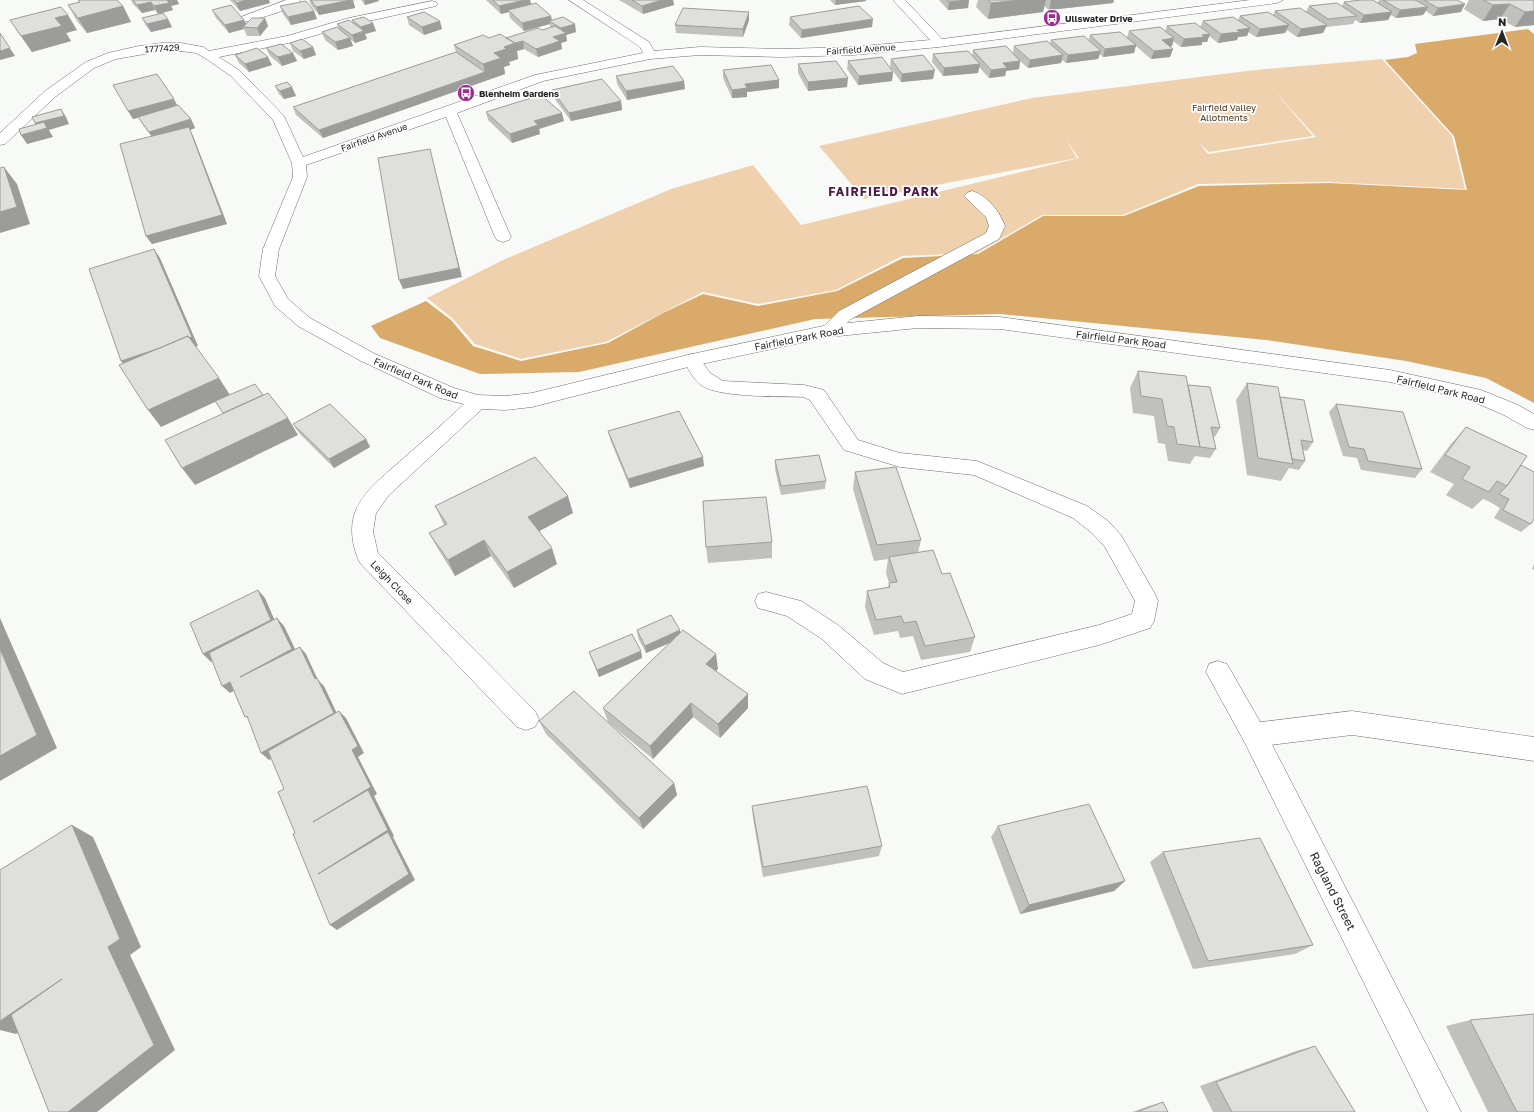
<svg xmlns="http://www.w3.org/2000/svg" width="1534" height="1112" font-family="'Golos Text',sans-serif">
<rect width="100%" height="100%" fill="#f8faf8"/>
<path fill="#efd2ad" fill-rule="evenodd" d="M1382,59L1452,136L1465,189L1329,182L1198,184L1123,215H1042L977,253L902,256L836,290L758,304L703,292L606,342L521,359L475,344L453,319L427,298L503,260L671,189L753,165L801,225L1079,158L1066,140L1077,158L864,199L819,146L1032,98L1255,70ZM1268,84L1316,137L1208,154L1199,143L1209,152L1313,136Z"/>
<path fill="#d9aa6a" d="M1528,29L1534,34V403L1486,378L1406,361L1266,340L1000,314L815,319L579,372L480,374L380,338L371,326L426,301L451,320L473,346L521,361L608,343L663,313L703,294L758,306L837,291L903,258L978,254L1043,216H1124L1199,186L1330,183L1467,190L1454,136L1385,60L1408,57L1417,53L1415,44Z"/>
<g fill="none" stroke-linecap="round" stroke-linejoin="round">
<defs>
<path id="service" d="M286,0H301C293,10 262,17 249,21H241L239,19L241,17Z
M432,1L436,2L438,4L436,6L351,25L289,43L209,59L205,58L203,55L205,52L209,51L287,36L349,18Z
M972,191C987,195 1000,212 1005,226L999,239L851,319C842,327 835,339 822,335L819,331L839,311L986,233L989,226L986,217L964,196L967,193Z
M692,354L698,356L710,373L723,381L804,385L824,390L858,440L900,453L977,461L1087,506L1108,521L1121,535L1155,594L1158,601L1154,621L1150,628L1099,645L902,694L865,679L822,639L787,616L758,608L755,601L758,594L766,592L801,601L838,625L883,663L903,672L1099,625L1132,614L1135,601L1105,547L1092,533L1073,518L974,475L900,467L844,450L810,400L803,397C780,396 718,398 701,385C693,379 688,368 683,360L686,356Z
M1352,711L1534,737V761L1352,735L1254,747L1245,743L1241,735L1245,727L1254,723Z"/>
<path id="minor" d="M569,0H583L649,42L654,51L700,47L781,49L853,47L930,40L893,0H905L942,39L1250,0H1283L1277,3L939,47L853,55L781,57L700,55L650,59L543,81L457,113L511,237L509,240L503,242L497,240L495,237L446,117L306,165L307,177L279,249L275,276L288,299L310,318L373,353L454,388L478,395L505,396L532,393L692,354L828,325L918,316L1000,317L1390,370L1481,390L1518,405L1534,414V430L1527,428L1504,415L1469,400L1390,382L1000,329L918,328L828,337L692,366L532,407L505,410L482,409L389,495L376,513L373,532L378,553L535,711L539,719L535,727L526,730L517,727L360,563C352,547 349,526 356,510C366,487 389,472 406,456C426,439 445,422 464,404L440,398L361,361L298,326L275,306L259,276L263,249L293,177L292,163L273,120L231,76L205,58L196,53L181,51H162L116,59L94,68L55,97L5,144L0,145V133L45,91L86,62L108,53L139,46L162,43H181L203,47L239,70L284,116L303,157L535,75L643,53L640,47Z
M1218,661L1227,664L1263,727L1461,1112H1428L1245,743L1206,672L1209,664Z"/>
</defs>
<use href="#service" stroke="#6d6f6c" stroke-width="1"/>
<use href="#minor" stroke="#6d6f6c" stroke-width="1"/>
<use href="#service" fill="#fff" fill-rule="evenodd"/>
<use href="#minor" fill="#fff" fill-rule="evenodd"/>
</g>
<path fill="#c0c0bd" d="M78,0L123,6L131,22L87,33L77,21L68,5L80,3Z
M131,0H177L179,4L171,6L173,10L158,14L155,10L142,13L133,4Z
M230,0H269L270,3L240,11Z
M309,0H353L355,8L319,15L311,5Z
M361,0H378L379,1L365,5Z
M486,0H530L531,4L551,16L552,20L576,32L566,35L567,41L561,43L562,49L538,57L524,49L517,51L518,59L509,62L510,65L504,67L505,74L323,138L296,115L293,107L456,52L454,45L489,38H506L542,30L550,28V24L524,31L510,18L509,12L501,14Z
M619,0H673L674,5L643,14Z
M830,0H866V1L835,5Z
M939,0H969L968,8L948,10Z
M978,0H1114L1113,3L1049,10L1044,6L1043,12L988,19L976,7Z
M1379,0H1457L1461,12L1433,16L1426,11L1423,15L1396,18L1391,15L1388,20L1360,23L1355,20L1353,24L1326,27L1323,33L1297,37L1287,30L1285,33L1256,37L1248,32L1247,36L1238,37L1237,40L1218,43L1209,36L1207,42H1202V45L1181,47L1173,41L1172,46L1171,47L1170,57L1151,59L1136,46L1134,53L1103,57L1100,54L1098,59L1066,63L1062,60L1061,63L1028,68L1020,61L1019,69L1006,71L1005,76L989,78L979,67L978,73L943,76L932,62L933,54L972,56L973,50L1013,53L1014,46L1050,44L1051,40H1089L1090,35L1127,37L1129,31H1165L1167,26L1200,27L1203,21L1238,20L1240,16L1273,15L1275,11L1306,12L1309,6H1342L1344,2L1377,3Z
M1469,0H1532L1534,1V25L1515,27L1500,19L1483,21L1464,9Z
M280,6L317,19L291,25L283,14Z
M212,10L244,20L246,24L268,26L260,36H247L244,29L229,33L216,18Z
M407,17L442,29L424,35L409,25Z
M790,17L872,27L801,38L789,25Z
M142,18L172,27L151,32L146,26Z
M10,20L77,30L66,33L71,41L32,52Z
M352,20L373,23L376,31L365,34L367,39L355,43L350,39L353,46L338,50L325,40L322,32L339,29L337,24L353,23Z
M749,20L743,37L676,33L675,25Z
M290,43L313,47L316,55L304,59L293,51Z
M266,48L293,53L297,61L282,66L270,56Z
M235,55L272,65L249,72L239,63Z
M891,59L933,79L901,82L890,67Z
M848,61L893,72L892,81L858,85L847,69Z
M798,64L847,87L808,91L798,73Z
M723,70L779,88L747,92V97L732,98L723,78Z
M616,76L685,89L627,100L617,84Z
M113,85L177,105L191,119L195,128L190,130L193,136L227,224L152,244L146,236L151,136L143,125L139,118L133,119Z
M275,86L296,96L284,99L279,94Z
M552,90L621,101L622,110L571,121L554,98Z
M486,112L564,121L539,129L540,134L512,143L488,120Z
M1138,371L1188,385L1220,428L1215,437L1213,436L1216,449L1210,458L1195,456L1190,464L1168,461L1165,444L1158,443L1154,416L1133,413L1130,388Z
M1247,383L1280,397L1313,442L1307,451L1303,450L1305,461L1299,470L1289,468L1281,481L1247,475L1236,400Z
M1336,404L1422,469L1415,478L1361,470L1357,458L1343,456L1329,412Z
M293,424L366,439L370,447L334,468L299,433Z
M1466,427L1521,465L1531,524L1521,532L1494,518L1500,508L1490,502L1483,499L1472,509L1446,495L1454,484L1430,472L1451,444Z
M608,431L704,466L630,488L610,439Z
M775,460L826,481L825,489L781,495L775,469Z
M855,472L921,540L918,553L942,574L975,637L970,652L921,660L913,636L900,638L898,631L874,635L865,607L867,591L888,588L889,583L886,573L888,559L874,561L853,489Z
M435,506L573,513L539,531L557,564L514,588L491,556L455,576L438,549L429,533L444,525Z
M772,542V558L708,563L706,547Z
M1534,564V570L1532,569Z
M637,630L680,633L718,669L716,671L748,694V708L720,738L693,717L653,759L608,722L603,708L670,643L646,653L638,638Z
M641,651L642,658L599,677L592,660L589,652Z
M539,721L674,783L677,795L643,829L546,734Z
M752,806L882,846L879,856L763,877L753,818Z
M998,826L1125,881L1114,891L1020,914L991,837Z
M1163,852L1313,945L1295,954L1193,969L1150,862Z
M1470,1020L1534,1112H1488L1446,1026Z
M1315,1046L1355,1112H1213L1200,1086L1296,1051Z
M1163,1102L1168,1112H1132L1149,1106Z"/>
<path fill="#9c9c9a" d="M166,0H177L179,4L171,6L173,10L158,14L154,6Z
M247,0H269L270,3L240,11L236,3Z
M351,0H353L355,8L319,15L316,7Z
M364,0H378L379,1L365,5Z
M525,0H530L532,7L508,10L509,12L501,14L499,6Z
M662,0H673L674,5L643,14L642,6Z
M836,0H866V1L835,5Z
M969,0L968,8L948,10L949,2Z
M1021,0H1046L1043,12L988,19L991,3Z
M1051,0H1114L1113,3L1049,10Z
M151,2L155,10L142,13L137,5Z
M1465,4L1461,12L1433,16L1438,8Z
M1510,4L1500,19L1483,21L1493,5Z
M123,6L131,22L87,33L78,18Z
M1428,7L1423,15L1396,18L1400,10Z
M314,11L317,19L291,25L288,17Z
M1534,11V25L1515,27L1525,12Z
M749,12V20L743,37V29Z
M1392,12L1388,20L1360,23L1364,15Z
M68,15L77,30L66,33L71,41L32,52L21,36L55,18Z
M551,16L552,23L549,21L550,24L524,31L522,23Z
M265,18L268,26L260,36L257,28Z
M168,19L172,27L151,32L147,24Z
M873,19L872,27L801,38L802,30Z
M244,20L248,28L243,27L244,29L229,33L225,25Z
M440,21L442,29L424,35L422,27Z
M373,23L376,31L365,34L367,39L355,43L352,35L363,32L361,27Z
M575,24L576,32L566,35L567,41L561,43L562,49L538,57L536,49L553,37L562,34L561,28Z
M1289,25L1285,33L1256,37L1260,29Z
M1327,25L1323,33L1297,37L1301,29Z
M1250,28L1247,36L1238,37L1237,40L1218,43L1221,34L1237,30Z
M0,33L15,56L0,60Z
M1210,34L1207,42H1202V45L1181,47L1184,39L1202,35Z
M350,38L353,46L338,50L335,42Z
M1174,38L1172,46L1159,48L1162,40Z
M523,41L524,49L517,51L518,59L509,62L510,65L504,67L505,74L323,138L319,130L485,72L483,64L494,53L504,47Z
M1136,45L1134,53L1103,57L1105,49Z
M313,47L316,55L304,59L300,51Z
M1173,49L1170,57L1151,59L1154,51Z
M1101,51L1098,59L1066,63L1068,55Z
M293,53L297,61L282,66L278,57Z
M1063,55L1061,63L1028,68L1030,60Z
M268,57L272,65L249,72L245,64Z
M1020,61L1019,69L1006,71L1005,76L989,78L991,70L1003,63Z
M980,64L978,73L943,76L944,68Z
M935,70L933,79L901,82L902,74Z
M893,72L892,81L858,85L859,76Z
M848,78L847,87L808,91V82Z
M779,80V88L747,92V97L732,98V90L745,84Z
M684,81L685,89L627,100L626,91Z
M292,87L296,96L284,99L280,91Z
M174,99L178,107L133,119L128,111Z
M621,101L622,110L571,121L569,113Z
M61,109L66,117L69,124L49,130L53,137L27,144L21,135L40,130L35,123Z
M562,113L564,121L539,129L540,134L512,143L510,134L534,121Z
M191,119L195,128L190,130L193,136L227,224L152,244L146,236L154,140L149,132Z
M430,149L432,158L462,277L403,289L399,280Z
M4,167L17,184L30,224L0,233V212Z
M154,249L160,258L198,346L128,370L121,361Z
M219,378L230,395L161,427L148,410Z
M288,418L298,435L195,485L182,468Z
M366,439L370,447L334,468L329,459Z
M703,457L704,466L630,488L628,479Z
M568,496L573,513L534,534L528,517Z
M484,540L491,556L455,576L448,560Z
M552,548L557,564L514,588L507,572Z
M258,590L265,598L278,628L211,662L203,654Z
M0,618L57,748L0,781Z
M277,618L284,626L299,657L240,677Z
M680,630L681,638L646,653L645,646Z
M300,647L306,654L318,680L324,686L340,720L269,760L261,753L315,679Z
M641,651L642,658L599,677L597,670Z
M716,654L718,669L708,678L706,664Z
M230,682L237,689L230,693L222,686Z
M748,694V708L720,738L718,724Z
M691,703L693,717L653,759L650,746Z
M339,711L346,718L364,753L358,757L377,794L374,796L394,836L393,837L415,880L337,930L330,925L318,874L320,828L352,750Z
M674,783L677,795L643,829L639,818Z
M72,825L93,837L141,947L130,955L175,1050L97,1112H68Z
M1125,881L1114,891L1020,914L1029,905Z
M62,979L86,987L16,1034L0,1030V1021Z"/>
<path fill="#dfdfdc" stroke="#9c9c9a" d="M78,0H117L123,6L78,18L68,5L80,2Z
M133,0H167L169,3L154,6L151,2L137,5Z
M234,0H247L236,3Z
M311,0H351L316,7Z
M493,0H525L499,6Z
M632,0H662L642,6Z
M947,0H968L949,2Z
M988,0H1021L991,3Z
M1361,0H1373L1392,12L1364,15L1344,2Z
M1383,0H1415L1428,7L1400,10Z
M1424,0H1457L1465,4L1438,8Z
M1483,0H1532L1534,1V11L1525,12L1510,4L1493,5Z
M306,1L314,11L288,17L280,6Z
M536,3L551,16L522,23L508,10Z
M1337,3L1357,16L1328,19L1309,6Z
M231,5L244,20L225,25L212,10Z
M859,6L873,19L802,30L790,17Z
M61,7L68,15L55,18L62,26L21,36L10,20Z
M683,8L749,12L743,29L675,25Z
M1300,8L1327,25L1301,29L1275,11Z
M424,12L440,21L422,27L407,17Z
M1268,12L1289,25L1260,29L1240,16Z
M163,13L168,19L147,24L142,18Z
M364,17L373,23L361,27L352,20Z
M563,17L575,24L561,28L549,21Z
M1233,17L1250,28L1237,30L1240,32L1221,34L1203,21Z
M252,18H265L257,28L243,27Z
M349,20L364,31L352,35L337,24Z
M1195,23L1210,34L1202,35L1205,37L1184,39L1167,26Z
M555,26L566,33L553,37L560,41L536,49L523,41L515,43L506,38L538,28L542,30Z
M337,27L350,38L335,42L322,32Z
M1160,27L1174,38L1162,40L1173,49L1154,51L1129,31Z
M1120,32L1136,45L1105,49L1090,35Z
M0,33L10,48L0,51Z
M500,34L515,43L504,47L506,49L494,53L501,58L483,64L454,45L483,35L489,38Z
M1084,36L1101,51L1068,55L1051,40Z
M302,39L313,47L300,51L290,43Z
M1047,41L1063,55L1030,60L1014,46Z
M281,44L293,53L278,57L266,48Z
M1006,46L1020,61L1003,63L1007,68L991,70L973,50Z
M257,48L268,57L245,64L235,55Z
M968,51L980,64L944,68L933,54Z
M456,52L485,72L319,130L293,107Z
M923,55L935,70L902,74L891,59Z
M882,57L893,72L859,76L848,61Z
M836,61L848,78L808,82L798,64Z
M771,65L779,80L745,84L747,88L732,90L723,70Z
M673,66L684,81L626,91L616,76Z
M157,74L174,99L128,111L113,85Z
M602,79L621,101L569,113L552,90Z
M287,82L292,87L280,91L275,86Z
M541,95L562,113L534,121L538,125L510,134L486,112Z
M178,105L191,119L149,132L138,117Z
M61,109L64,116L35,123L32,117Z
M44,122L47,128L21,135L19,129Z
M189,127L222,215L146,236L120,144Z
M430,149L459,268L399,280L378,158Z
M4,167L17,207L0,212V168Z
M154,249L192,337L189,338L188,336L160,348L121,361L89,269Z
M188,336L219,378L148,410L119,365Z
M1138,371L1186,376L1200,447L1177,444L1174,427L1167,426L1162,399L1141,396Z
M1247,383L1278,387L1293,464L1258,458Z
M255,384L263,395L223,413L215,401Z
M1188,385L1210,387L1220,428L1211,427L1216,449L1200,447Z
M268,393L288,418L182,468L165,440Z
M1280,397L1304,400L1313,442L1301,440L1305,461L1292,459Z
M330,404L366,439L329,459L293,424Z
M1336,404L1403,412L1422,469L1368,461L1364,449L1349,447Z
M679,411L703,457L628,479L608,431Z
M1466,427L1527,456L1507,486L1497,481L1489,492L1462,479L1470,467L1445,455Z
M819,455L826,481L781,486L775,460Z
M535,457L568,496L528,517L552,548L507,572L484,540L448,560L429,533L447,524L435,506Z
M1521,465L1534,472V519L1531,524L1503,510L1509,499L1499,494L1507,486Z
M896,467L921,540L877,545L855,472Z
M766,497L772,542L706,547L703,501Z
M933,550L942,574L950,573L975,637L925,646L916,621L904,623L901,616L876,620L867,591L890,587L889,583L897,582L889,557Z
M258,590L271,620L203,654L190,623Z
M671,615L680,630L645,646L637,630Z
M277,618L292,649L240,677L300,647L315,679L317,678L334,713L261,753L247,716L245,717L230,682L222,686L209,653Z
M683,630L716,654L706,664L748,694L718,724L691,703L650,746L603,708Z
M632,634L641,651L597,670L589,652Z
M0,649L37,735L0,756Z
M574,691L674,783L639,818L539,721Z
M339,711L358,746L352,750L371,787L313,822L368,790L388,830L318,874L388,832L409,874L330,925L293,834L295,833L278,792L284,789L268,751Z
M867,786L882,846L763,867L752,806Z
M1089,804L1125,881L1029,905L998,826Z
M72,825L120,939L108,947L154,1045L68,1112H49L11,1015L62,979L0,1021V870Z
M1260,838L1313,945L1208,961L1163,852Z
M1534,1014V1112H1517L1470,1020Z
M1315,1046L1355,1112H1232L1216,1082Z
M1163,1102L1168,1112H1137Z"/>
<defs>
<symbol id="bus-disc" viewBox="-11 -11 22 22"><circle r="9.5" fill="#9a2e8f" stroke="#fff"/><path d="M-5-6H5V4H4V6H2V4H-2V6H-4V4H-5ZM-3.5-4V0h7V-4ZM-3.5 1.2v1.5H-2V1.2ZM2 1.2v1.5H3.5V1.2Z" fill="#fff"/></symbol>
</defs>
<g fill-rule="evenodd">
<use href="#bus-disc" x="1042" y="8" width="20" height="20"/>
<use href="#bus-disc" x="456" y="83" width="20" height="20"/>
</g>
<g text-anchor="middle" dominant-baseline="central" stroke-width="3.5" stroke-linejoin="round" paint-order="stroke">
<g font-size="9" font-weight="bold" fill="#252625" stroke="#fff" text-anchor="start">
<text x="1065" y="18">Ullswater Drive</text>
<text x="479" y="93">Blenheim Gardens</text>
</g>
<g font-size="9" fill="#252625" stroke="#fff">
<text transform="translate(162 48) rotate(-3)">1777429</text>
<text transform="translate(861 49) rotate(-4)">Fairfield Avenue</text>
<text transform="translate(374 137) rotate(-19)">Fairfield Avenue</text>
</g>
<g font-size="9" fill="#473316" stroke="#fff">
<text x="1224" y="107">Fairfield Valley<tspan x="1224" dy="10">Allotments</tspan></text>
</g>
<g font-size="10" fill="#252625" stroke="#fff">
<text transform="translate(799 338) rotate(-11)">Fairfield Park Road</text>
<text transform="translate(1121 339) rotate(7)">Fairfield Park Road</text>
<text transform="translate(416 378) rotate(23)">Fairfield Park Road</text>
<text transform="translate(1441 389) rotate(14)">Fairfield Park Road</text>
<text transform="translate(392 582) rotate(46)">Leigh Close</text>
</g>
<g font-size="12" font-weight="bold" letter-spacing="1" fill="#501c49" stroke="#fff">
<text x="884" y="191">FAIRFIELD PARK</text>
</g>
<g font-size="12" fill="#252625" stroke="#fff">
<text transform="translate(1333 891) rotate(63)">Ragland Street</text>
</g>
</g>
<g transform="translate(1502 32) rotate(1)" stroke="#ffffff" stroke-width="3" paint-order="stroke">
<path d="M0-3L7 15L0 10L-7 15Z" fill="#252625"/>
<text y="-6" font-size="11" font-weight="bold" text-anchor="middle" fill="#252625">N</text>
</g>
</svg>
